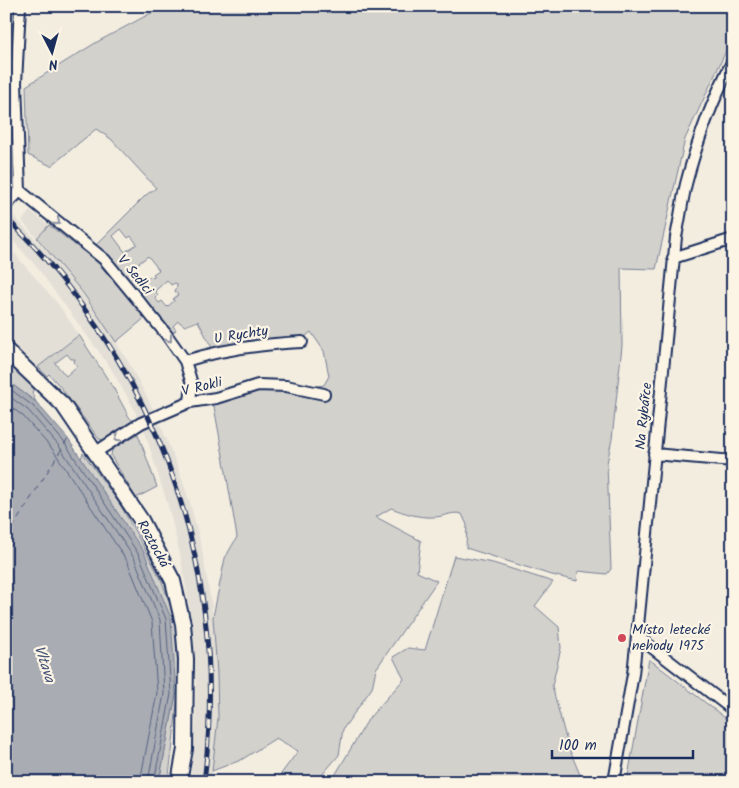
<svg xmlns="http://www.w3.org/2000/svg" width="739" height="788" font-family="Kalam,sans-serif">
<rect width="100%" height="100%" fill="#f3ede0"/>
<filter id="ink" filterUnits="userSpaceOnUse"><feTurbulence type="fractalNoise" baseFrequency=".02" numOctaves="2"/><feDisplacementMap in="SourceGraphic" scale="10" xChannelSelector="R" yChannelSelector="G"/><feConvolveMatrix kernelMatrix="1 2 1 2 8 2 1 2 1" color-interpolation-filters="sRGB"/></filter>
<g filter="url(#ink)">
<path fill="#e3dfd6" d="M6,208L65,270L107,327L129,363L148,399L161,426L178,467L190,503L202,549L212,608L217,657L218,692V724L212,782H190L196,724V692L195,658L190,611L180,554L169,509L145,433L132,405L110,367L36,266L6,233Z
M30,211L49,225L37,238L22,221Z
M6,244L58,304L79,335L38,367L6,337Z"/>
<path fill="#d3d1cc" stroke="#778095" fill-rule="evenodd" d="M151,6H733V36L685,139L656,269L621,268L622,346L612,439L607,463L611,569L607,574L578,571L577,581L548,574L466,548L467,525L462,514C452,511 444,517 434,517C418,518 405,513 391,508L376,517L421,541L417,572L437,581L376,669L372,688L343,729L339,755L316,782H275L298,751L276,738L241,760L212,771L218,718L217,673L213,617L225,558L237,537L226,472L213,401L267,387L291,390L324,385L329,376L324,351L311,332L302,339L213,350L198,321L185,326L178,321L173,326L176,330L172,333L108,255L96,245L146,195L156,188L111,139L96,129L51,166L28,155L26,86L97,42L153,12ZM121,229L128,238L131,236L137,244L125,252L113,236ZM148,256L159,270L153,274L155,276L153,278L151,276L146,280L143,277L139,279L134,273L138,269L135,266ZM167,280L171,285L175,283L177,284V287L174,290L178,295L173,299L174,301L167,307L162,301L159,303L155,298L158,295L155,291Z
M49,225L97,262L146,317L116,342L83,293L37,238Z
M79,335L114,389L129,417L134,422L104,440L99,439L62,389L49,374L47,376L38,367ZM67,354L71,359H75L74,362L77,366L66,376L55,363Z
M6,358L35,385L32,393L36,402L6,380Z
M138,434L157,487L136,498L111,456L112,449Z
M83,453L121,506L161,579L175,618L179,685L172,752L168,782H159L176,694L80,461Z
M454,556L493,563L553,582L535,606L559,627L561,648L552,686L568,746L583,782H331L369,718L404,679L393,657L408,648L425,650Z
M649,659L733,724V782H627Z"/>
<path fill="#a9acb3" stroke="#707a91" d="M6,380L36,402L68,439L144,552L171,618L176,694L159,782H6Z"/>
<g fill="none" stroke-linecap="round" stroke-linejoin="round">
<path stroke="#546180" stroke-width="1" d="M6,386L33,406L64,442L139,555L166,619L171,694L154,782
M6,394L28,410L59,446L134,558L160,620L164,694L148,782
M6,403L23,416L53,450L127,561L152,622L157,693L140,782"/>
<path stroke="#465478" stroke-width="1" stroke-dasharray="6 5" stroke-linecap="butt" d="M6,538L68,439"/>
<defs>
<path id="street" d="M20,6L16,83L20,191L105,260L166,334L185,361L192,384L190,402
M6,205L20,191
M673,258L733,239
M185,361C224,349 261,344 302,342
M96,452L141,423L190,402L216,398L258,385L286,386L324,394
M654,454L733,461
M637,636L733,710
M614,782L633,674L637,636L676,237C680,219 682,201 686,184C697,141 713,99 733,60"/>
<path id="secondary" d="M6,350L63,405L141,520L173,581L183,624L186,659L185,749L179,782"/>
</defs>
<use href="#street" stroke="#1b2f5e" stroke-width="14"/>
<use href="#secondary" stroke="#1b2f5e" stroke-width="18"/>
<use href="#street" stroke="#fcf5e5" stroke-width="10"/>
<use href="#secondary" stroke="#fcf5e5" stroke-width="14"/>
<defs>
<path id="rail" d="M6,218C36,246 62,277 85,310C185,447 225,614 204,782"/>
</defs>
<use href="#rail" stroke="#1b2f5e" stroke-width="5"/>
<use href="#rail" stroke="#fcf5e5" stroke-width="3" stroke-dasharray="9" stroke-linecap="butt"/>
</g>
<defs><path id="oneway-chevron" d="M-2-3.5L2.5 0L-2 3.5" fill="none" stroke-width="1.6" stroke-linecap="round" stroke-linejoin="round" transform="scale(1.25)"/></defs>
<g stroke="#8c92a2">
<use href="#oneway-chevron" transform="translate(57 222) rotate(39)"/>
<use href="#oneway-chevron" transform="translate(169 339) rotate(54)"/>
<use href="#oneway-chevron" transform="translate(118 438) rotate(148)"/>
</g>
</g>
<circle fill="#d1495b" stroke="#fcf5e5" stroke-width="2" cx="622" cy="638" r="5"/>
<g text-anchor="middle" dominant-baseline="central" stroke-width="4.5" stroke-linejoin="round" paint-order="stroke">
<g font-size="14" fill="#1b2f5e" stroke="#fcf5e5">
<text transform="translate(135 275) rotate(50)">V Sedlci</text>
<text transform="translate(241 335) rotate(-9)">U Rychty</text>
<text transform="translate(202 387) rotate(-14)">V Rokli</text>
<text transform="translate(644 416) rotate(-84)">Na Rybářce</text>
<text transform="translate(153 544) rotate(61)">Roztocká</text>
</g>
<g font-size="14" fill="#1b2f5e" stroke="#fcf5e5" text-anchor="start">
<text x="632" y="630">Místo letecké<tspan x="632" dy="16">nehody 1975</tspan></text>
</g>
<g font-size="15" font-style="italic" fill="#465478" stroke="#fcf5e5">
<text transform="translate(44 664) rotate(72)">Vltava</text>
</g>
</g>
<rect width="739" height="788" fill="none" stroke="#fcf5e5" stroke-width="25"/>
<rect x="12" y="12" width="714" height="763" fill="none" stroke="#1b2f5e" stroke-width="2" filter="url(#ink)"/>
<g transform="translate(52 52) rotate(174)" stroke="#fcf5e5" stroke-width="4" paint-order="stroke">
<path d="M0-4L9 19L0 12L-9 19Z" fill="#1b2f5e"/>
<text y="-8" font-size="14" font-weight="bold" text-anchor="middle" fill="#1b2f5e">N</text>
</g>
<path d="M552 750v8h141v-8" fill="none" stroke="#1b2f5e" stroke-width="2.5"/>
<text x="559" y="750" font-size="15" fill="#1b2f5e" stroke="#fcf5e5" stroke-width="4" paint-order="stroke">100 m</text>
</svg>
